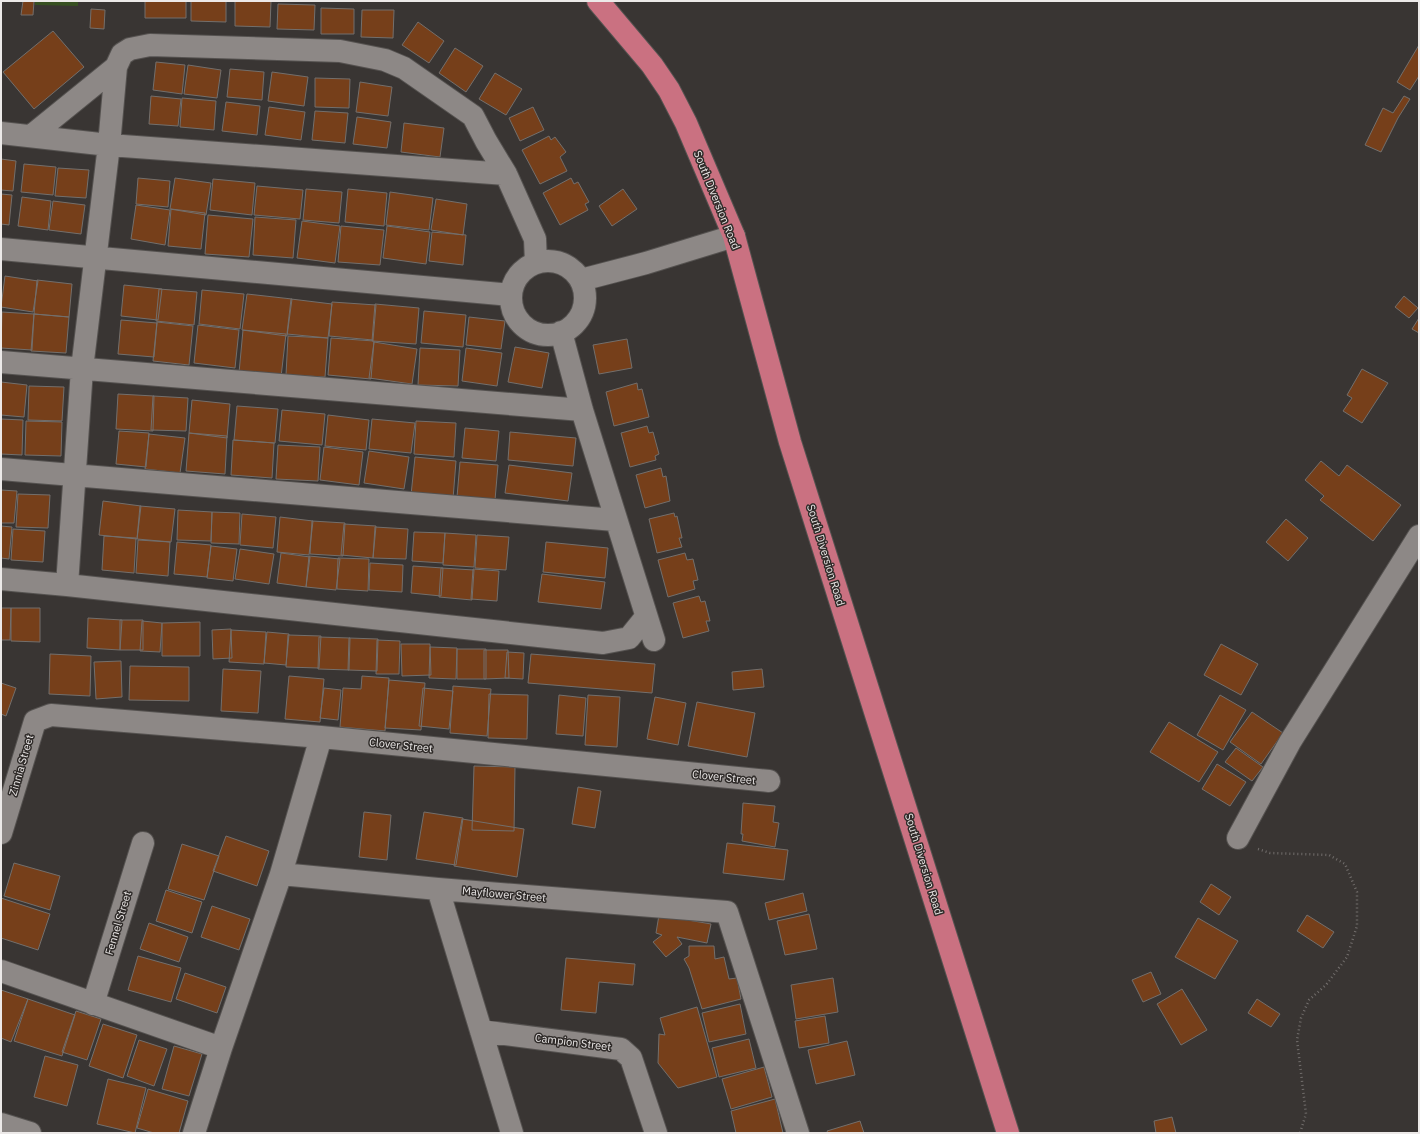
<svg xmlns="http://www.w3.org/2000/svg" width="1420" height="1134" font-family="'IBM Plex Sans',sans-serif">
<rect width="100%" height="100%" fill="#393533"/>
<path fill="#375021" d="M35,1H78V6L35,5Z"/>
<path fill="#763f1a" stroke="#736f6c" d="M23,1H34L33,15H21Z
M145,1H186V18H145Z
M191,1H226V22L191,21Z
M235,1H271L270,27L235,26Z
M278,4L315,5L314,30L277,29Z
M321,8L354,9V34H321Z
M91,9L105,10L104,29L90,28Z
M362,10H394L393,38L361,37Z
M418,22L444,41L429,63L402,45Z
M53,31L84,67L34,109L3,72Z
M1419,45V76L1410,90L1397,82Z
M455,48L483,66L466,92L439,73Z
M156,62L185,65L182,94L153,90Z
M188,65L221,70L217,98L184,94Z
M230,69L264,72L262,100L227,97Z
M272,72L308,77L304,106L268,101Z
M495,73L522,89L506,115L479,99Z
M315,78L350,79L349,108L315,107Z
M360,82L392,87L388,116L356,112Z
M151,96L181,99L178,126L149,124Z
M1404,96L1410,99L1398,118L1381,152L1365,145L1383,108L1393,113Z
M182,98L216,101L214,130L180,127Z
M226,102L260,106L257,135L222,131Z
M269,107L305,112L301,140L265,135Z
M533,107L544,130L520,141L509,118Z
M315,111L348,113L345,143L312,140Z
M357,117L391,122L387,148L353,144Z
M404,123L444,128L440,157L401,152Z
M549,136L551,140L555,137L566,152L560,157L567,171L540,184L522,150Z
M1,159L16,161L13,191L1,190Z
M24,164L56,167L53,195L21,192Z
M58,168L89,170L86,198L55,196Z
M138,178L170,181L168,207L136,204Z
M175,178L211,183L206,215L170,209Z
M571,178L574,184L578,182L589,202L585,204L588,210L560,225L543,193Z
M213,179L255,183L252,215L210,210Z
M257,186L303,190L300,219L254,215Z
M306,189L342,192L339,223L303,220Z
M348,189L387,193L384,226L345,222Z
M623,189L637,209L612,226L599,206Z
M390,192L433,198L429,230L386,225Z
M1,194L12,195L9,225L1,224Z
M22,197L51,201L48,230L18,226Z
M436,199L467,204L463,235L431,230Z
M53,201L85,205L81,234L49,230Z
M136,205L170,210L165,245L131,239Z
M171,209L205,213L201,249L168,246Z
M208,215L253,219L249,257L205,254Z
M255,217L296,220L293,258L253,255Z
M302,221L340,226L335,263L297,258Z
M341,226L384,230L380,265L338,262Z
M387,226L430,232L426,264L383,258Z
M432,232L466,235L463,265L429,261Z
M5,276L38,281L33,312L1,307Z
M37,280L72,284L69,317L34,314Z
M124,285L162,289L158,320L121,316Z
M159,289L197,292L194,325L156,321Z
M202,290L244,294L240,329L199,324Z
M247,294L292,299L287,336L242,330Z
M1404,296L1418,308L1409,318L1395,307Z
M291,299L332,304L328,338L287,334Z
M332,302L376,305L373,340L329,336Z
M375,304L419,308L416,344L372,341Z
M424,311L466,315L463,347L421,343Z
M2,312L34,314L32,350L1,348Z
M34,314L69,317L66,353L31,351Z
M469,317L505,321L501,349L466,345Z
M1419,318V333L1412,329Z
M121,320L157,323L154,357L118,354Z
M157,322L193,326L189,365L153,361Z
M198,325L239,330L235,368L194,363Z
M243,330L286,334L281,377L239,373Z
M288,336L328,338L325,377L286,375Z
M331,338L374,341L371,379L328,375Z
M627,339L632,368L599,374L593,345Z
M374,342L417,349L412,384L369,378Z
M515,347L549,353L542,388L508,382Z
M420,348L460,350L458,386L418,385Z
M466,348L502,353L497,386L462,381Z
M1362,369L1388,383L1362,423L1343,411L1352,398L1347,395Z
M1,382L27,385L24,417L1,415Z
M637,383L638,390L642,389L649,417L614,426L606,392Z
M29,386L64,387L62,421L28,420Z
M118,394L154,396L153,431L116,429Z
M153,396L188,398L186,431L151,430Z
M192,400L230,404L227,438L189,433Z
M237,406L278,409L275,443L234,440Z
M282,410L325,414L322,445L279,441Z
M328,415L369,420L366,450L325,446Z
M1,419L23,420L22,455L1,454Z
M372,419L415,423L411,453L369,449Z
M26,421L62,422L61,456L25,455Z
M416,421L456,423L454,457L414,454Z
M647,426L649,433L653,432L659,454L655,456L656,460L630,467L621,433Z
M465,428L499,431L496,461L462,458Z
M119,431L149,433L146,467L116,464Z
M510,432L576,438L573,466L508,460Z
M189,433L227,436L225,474L186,471Z
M149,434L185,438L180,473L145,469Z
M233,440L274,443L272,478L231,475Z
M278,445L320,447L318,481L276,479Z
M324,447L363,452L359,485L320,480Z
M369,451L409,457L404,489L364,483Z
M415,457L456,461L453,499L411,495Z
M1321,461L1339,476L1347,465L1401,505L1373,541L1320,500L1324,496L1305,480Z
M460,462L498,465L495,500L457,497Z
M509,465L572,473L568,501L505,493Z
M661,468L663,477L666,476L670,501L645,508L636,475Z
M1,490L17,491L14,523H1Z
M18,494L50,495L48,528L16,527Z
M103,501L141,506L137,539L99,535Z
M140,506L175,509L171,542L137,539Z
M178,510L212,512L211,541L177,540Z
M212,512L240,513L239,544L211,543Z
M674,513L675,517L677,516L682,538H679L682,547L657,553L649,519Z
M242,514L276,517L273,548L240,545Z
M280,517L313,521L309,555L277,552Z
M1286,519L1308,538L1288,561L1266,542Z
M312,521L345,523L343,556L310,554Z
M344,524L376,526L373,558L341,555Z
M1,526L12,527L9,559L1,558Z
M375,527L408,529L406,559L373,558Z
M13,529L45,531L43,562L11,560Z
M414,532L445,533L443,563L412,561Z
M445,533L476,535L474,567L443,565Z
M477,535L509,537L506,570L475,568Z
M104,536L136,538L134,573L102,570Z
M138,540L170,542L168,576L136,573Z
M177,542L211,545L207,577L174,574Z
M546,542L608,548L605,578L543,572Z
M211,546L237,549L233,581L207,578Z
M240,549L274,554L269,584L235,579Z
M281,553L310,557L306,587L277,583Z
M685,553L687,560L693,559L698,580L693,581L695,589L668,597L658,560Z
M309,556L340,559L336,590L306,587Z
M338,558L369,559L368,591L337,589Z
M370,563L403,565L402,592L369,590Z
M413,566L443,568L441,596L411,593Z
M441,568L474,570L472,600L439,597Z
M473,569L499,571L497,601L471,599Z
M542,574L605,582L601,609L538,602Z
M699,596L701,602L705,601L710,621H706L709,631L683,638L673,603Z
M1,608H11L10,640H1Z
M11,608H40V642L11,641Z
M88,618L122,620L120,650L87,648Z
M120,620H143V650H120Z
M142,621L162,623L160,652L140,651Z
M200,622V656H162V623Z
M231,629L232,658L213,659L212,630Z
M231,630L266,632L264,664L229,662Z
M267,632L289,634L286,665L264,663Z
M288,635L321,636L319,668L286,667Z
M319,637L350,638L349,670L318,669Z
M349,638L378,639L377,671L348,670Z
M377,640L400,641L399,674H376Z
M401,644H430L431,675L402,676Z
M1221,644L1258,664L1241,695L1204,675Z
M430,647L457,648L456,679L429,678Z
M457,649H486V679H457Z
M484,650H508L509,678L484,679Z
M507,652L524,653L523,679L505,678Z
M50,654L91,656L90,696L49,694Z
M531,654L655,664L652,693L528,683Z
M121,661L122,697L96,699L94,662Z
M130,666L189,667V701L129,700Z
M223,669L261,671L258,713L221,711Z
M762,669L764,687L733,690L732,672Z
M289,676L324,679L320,722L285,719Z
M362,676L389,678L385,731L340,727L343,688L361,689Z
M389,680L425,683L421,730L385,728Z
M1,683L16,688L6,716L1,714Z
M453,686L491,689L487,736L450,733Z
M324,688L341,690L338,720L320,718Z
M423,688L453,691L449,729L419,726Z
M489,694L528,695L527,739L488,738Z
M559,695L586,698L583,736L556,734Z
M588,695L620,697L617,747L585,745Z
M1220,695L1246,710L1223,750L1197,735Z
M655,697L686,703L678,745L647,739Z
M697,702L755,713L747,757L688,746Z
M1252,712L1283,733L1261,764L1230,742Z
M1169,722L1218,752L1199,782L1150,752Z
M1236,748L1263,767L1252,781L1225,762Z
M1217,764L1246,782L1230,806L1202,789Z
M474,766L515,767L514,831L472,830Z
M578,787L601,791L595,828L572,824Z
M743,803L775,806L773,822L779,823L775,847L742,841L743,834H741Z
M364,812L391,815L387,860L359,857Z
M424,812L463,818L456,865L416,859Z
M462,819L524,829L517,877L454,866Z
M226,836L269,851L257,886L213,871Z
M727,843L788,850L784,880L723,873Z
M182,844L219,856L204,900L168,889Z
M14,863L60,876L50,910L4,896Z
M1211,884L1231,897L1219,915L1200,902Z
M166,890L202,902L192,933L156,921Z
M803,893L807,911L769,920L765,903Z
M1,898L50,914L38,950L1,938Z
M212,906L250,919L239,950L201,937Z
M809,914L817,949L785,955L777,921Z
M659,915L711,924L707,943L677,937L682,944L666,957L653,942L662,935L656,933Z
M1307,915L1334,932L1323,948L1297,931Z
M1198,918L1238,941L1215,979L1175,957Z
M149,923L188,937L179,962L140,949Z
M689,946H714L715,959L724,957L729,979L737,978L741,999L702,1009L689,968L684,959L689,956Z
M138,956L181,968L171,1002L128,990Z
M566,958L635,964L633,985L599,982L596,1013L561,1010Z
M1151,972L1161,994L1143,1002L1132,980Z
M185,973L226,987L217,1013L176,999Z
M833,978L838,1012L796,1019L791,985Z
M1182,989L1207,1030L1181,1045L1157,1004Z
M1,990L28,999L11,1042L1,1038Z
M28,999L75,1015L62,1056L14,1041Z
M1257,999L1280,1014L1271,1027L1248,1013Z
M740,1004L746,1034L709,1042L702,1013Z
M697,1007L717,1077L678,1088L658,1063L659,1034L665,1035L660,1018Z
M76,1011L101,1019L87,1060L62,1052Z
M825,1016L829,1043L799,1048L795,1021Z
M103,1024L137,1035L123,1078L89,1066Z
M749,1039L756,1068L719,1077L712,1048Z
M139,1040L167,1049L154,1086L127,1076Z
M847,1041L855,1075L816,1084L808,1050Z
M174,1046L202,1054L189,1096L162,1089Z
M45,1056L78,1065L67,1106L34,1097Z
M764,1067L772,1097L731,1109L722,1079Z
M108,1079L146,1088L135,1133L97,1124Z
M148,1089L188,1101L179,1133H154L137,1128Z
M775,1099L783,1133H736L731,1111Z
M1172,1117L1176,1133H1156L1154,1121Z
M860,1121L864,1133H828L827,1131Z"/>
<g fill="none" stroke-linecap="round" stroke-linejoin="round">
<defs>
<path id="minor" d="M1,133L109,145L506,174
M31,136L116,67
M1,249L511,295
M511 298a37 37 0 1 1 74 0a37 37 0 1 1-74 0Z
M581,280L646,263L734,236
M561,332L582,410L654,640
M1,362L582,410
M1,469L615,520
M1,579L67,585L603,643L629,638L646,617
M67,585L82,369L109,145L116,67L122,54L130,49L150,45L340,51L385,60L404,68L473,116L486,141L506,174L535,239L536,263
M1,833L35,721L51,715L321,737L769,781
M1238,838L1290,742L1419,536
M281,874L438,889L727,912L798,1133
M438,889L512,1133
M1,971L221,1048
M93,1004L143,843
M481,1031L621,1049L631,1058L656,1133
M1,1124L30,1133
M194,1133L221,1048L281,874L321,737"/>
<path id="major" d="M598,1L652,65L669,90L686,123L734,236L790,442L1008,1133"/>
</defs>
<use href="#minor" stroke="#555250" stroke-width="24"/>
<use href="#major" stroke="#555250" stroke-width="24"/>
<path stroke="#726e6c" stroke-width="2.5" stroke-dasharray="1 3" stroke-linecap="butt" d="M1258,849L1270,853L1329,855L1345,864L1357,892V926L1347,957L1326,985L1309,1000L1301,1018L1297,1040L1306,1114L1300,1133"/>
<use href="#minor" stroke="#8d8886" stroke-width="22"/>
<use href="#major" stroke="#ca7181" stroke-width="22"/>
</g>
<g text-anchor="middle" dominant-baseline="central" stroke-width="3" stroke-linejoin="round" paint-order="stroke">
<g font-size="11" fill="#ece9e8" stroke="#2f2b29">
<text transform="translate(717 200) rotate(68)">South Diversion Road</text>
<text transform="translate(826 555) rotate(73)">South Diversion Road</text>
<text transform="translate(401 745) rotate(6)">Clover Street</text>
<text transform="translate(21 765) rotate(-74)">Zinnia Street</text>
<text transform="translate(724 777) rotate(6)">Clover Street</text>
<text transform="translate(924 864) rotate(73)">South Diversion Road</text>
<text transform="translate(504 894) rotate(5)">Mayflower Street</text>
<text transform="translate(118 923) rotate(-73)">Fennel Street</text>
<text transform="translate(573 1042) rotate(7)">Campion Street</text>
</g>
</g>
<rect width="1420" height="1134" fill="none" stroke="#ece9e8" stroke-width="4"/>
</svg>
